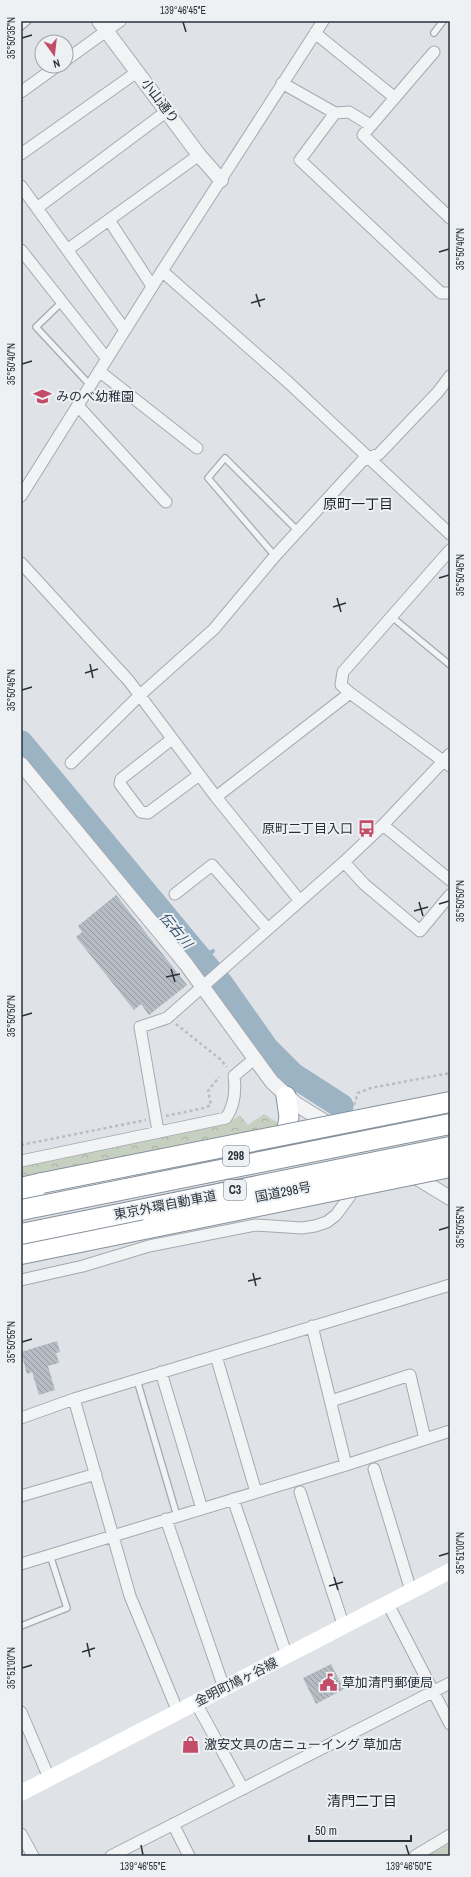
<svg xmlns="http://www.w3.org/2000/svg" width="471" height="1877" font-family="'Archivo Narrow','Noto Sans JP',sans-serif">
<defs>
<pattern id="forest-crowns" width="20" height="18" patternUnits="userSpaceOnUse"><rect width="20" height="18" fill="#c6d0c0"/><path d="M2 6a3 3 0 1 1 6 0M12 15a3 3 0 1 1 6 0" fill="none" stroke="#aab3a6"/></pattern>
<pattern id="building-back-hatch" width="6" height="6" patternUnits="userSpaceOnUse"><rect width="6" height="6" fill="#b6bcc3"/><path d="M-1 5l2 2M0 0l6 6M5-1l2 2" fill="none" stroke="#9499a0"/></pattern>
</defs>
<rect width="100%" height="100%" fill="#dfe2e7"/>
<path fill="#c6d0c0" d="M450,1843V1856H427Z"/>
<path fill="url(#forest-crowns)" d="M264,1114L278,1123L279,1127L83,1166L64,1168L21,1178V1167L227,1124L240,1115L248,1125Z"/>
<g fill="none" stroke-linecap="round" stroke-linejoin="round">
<path stroke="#9cb3c4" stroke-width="4" d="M201,959L213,951"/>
<path stroke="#9cb3c4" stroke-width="25" d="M21,743L221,984L266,1048L293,1075L341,1106"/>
</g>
<path fill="url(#building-back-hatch)" d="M116,895L187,985L149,1015L141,1004L134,1010L76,937L82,932L78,926Z
M57,1341L60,1352L56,1353L59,1363L48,1366L55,1390L39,1395L32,1372L27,1374L21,1352Z
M331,1664L344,1689L316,1704L303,1678Z"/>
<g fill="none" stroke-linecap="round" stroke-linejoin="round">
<defs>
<path id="service" d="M21,27L28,21
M434,33L443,21
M62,302L36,327L90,385
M275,556L208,478L225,458L299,532
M392,617L450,665
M137,1380L177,1516
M21,1626L67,1608L50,1555"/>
<path id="minor" d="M315,33L394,97
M434,52L363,135L450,218
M66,60L120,21
M282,83L335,113L349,112L370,125
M21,92L57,66
M335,113L300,160L441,293H450
M21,154L137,72
M21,186L125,330
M37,208L167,111
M109,220L152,286
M21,250L107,359
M67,250L199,155
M162,271L289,383L450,534
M99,371L197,448
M78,406L166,502
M21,496L162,271L323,21
M21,563L129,681L216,797L300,901
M350,693L341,685L343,672L450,550
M172,739L121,779L120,784L141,812L148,813L199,775
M71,763L139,696L214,629L275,556L363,460L379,454L438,392L450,376
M216,797L350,693L450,766
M383,825L450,880
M344,862L364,884L420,931L450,895
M175,894L212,865L268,929
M158,1131L140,1027L167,1018L344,862L383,825L450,754
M21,1161L226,1118C235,1105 236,1091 234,1076L254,1059
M21,1280L83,1266L149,1246L256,1225L302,1228L315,1226L327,1222L336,1215L350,1196L351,1185
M312,1326L346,1465
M216,1356L256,1492
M161,1372L202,1509
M74,1399L130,1596L178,1712
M331,1401L410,1375L425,1439
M21,1418L74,1399L450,1285
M374,1469L411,1591
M300,1492L344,1627
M21,1496L96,1474
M233,1499L287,1656
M166,1519L224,1688
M21,1564L346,1465L450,1431
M388,1604L450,1724
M196,1703L243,1789
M21,1712L49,1778
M173,1824L189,1856
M21,1834L33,1856
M111,1856L450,1683
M415,1856L450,1835"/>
<path id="tertiary" d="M99,21L199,155L221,180
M21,764L186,964L272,1082L296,1104L335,1128
M409,1173L450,1198"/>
<path id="trunk" d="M284,1146L289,1117L286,1096
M21,1198L450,1112"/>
<path id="motorway" d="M21,1188L42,1183
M21,1254L149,1228"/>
</defs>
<use href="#service" stroke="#a5aab0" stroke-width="8"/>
<use href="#minor" stroke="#a5aab0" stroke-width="13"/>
<use href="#tertiary" stroke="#a5aab0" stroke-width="16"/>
<use href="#trunk" stroke="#87919c" stroke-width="21"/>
<use href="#motorway" stroke="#87919c" stroke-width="22"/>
<path stroke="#b9bdc1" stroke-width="2.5" stroke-dasharray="3 3" stroke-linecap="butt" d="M176,1024L220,1059L227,1067
M354,1105L358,1093L371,1088L450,1073
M166,1116L204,1108L211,1105L208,1091L219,1077
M21,1145L146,1120"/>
<use href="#service" stroke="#f1f3f5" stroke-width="5.5"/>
<use href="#minor" stroke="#f1f3f5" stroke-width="11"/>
<use href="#tertiary" stroke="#f1f3f5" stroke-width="14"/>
<path stroke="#fff" stroke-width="16" d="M21,1793L450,1571"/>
<use href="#trunk" stroke="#fff" stroke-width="19"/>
<use href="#motorway" stroke="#fff" stroke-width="20"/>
<defs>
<path id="motorway-bridge" d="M42,1183L450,1102
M21,1210L450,1124
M149,1228L450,1167
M21,1234L450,1147"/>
</defs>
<use href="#motorway-bridge" stroke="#87919c" stroke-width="22" stroke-linecap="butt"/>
<use href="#motorway-bridge" stroke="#fff" stroke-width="20"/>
</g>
<path fill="none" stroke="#29323c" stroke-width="1.5" d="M183,22L186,32M22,38L32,35M439,252L449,249M256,294L260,307M251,303L265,299M22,364L32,361M439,578L449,575M337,598L341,612M333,607L346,603M90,664L93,678M85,673L98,669M22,690L32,687M419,902L423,916M439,904L449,901M414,911L428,907M171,969L175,982M166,977L180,974M22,1016L32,1013M439,1230L449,1227M253,1273L256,1286M248,1281L261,1278M22,1342L32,1339M439,1556L449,1553M334,1577L338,1590M329,1586L343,1582M87,1643L90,1657M82,1652L95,1648M22,1668L32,1665M141,1845L143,1855M406,1845L409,1855"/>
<defs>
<symbol id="school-bare" viewBox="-9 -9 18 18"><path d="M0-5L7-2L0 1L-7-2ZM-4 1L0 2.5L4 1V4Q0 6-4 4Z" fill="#c24d69" stroke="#eef1f4" stroke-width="2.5" paint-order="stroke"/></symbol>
<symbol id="bus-bare" viewBox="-9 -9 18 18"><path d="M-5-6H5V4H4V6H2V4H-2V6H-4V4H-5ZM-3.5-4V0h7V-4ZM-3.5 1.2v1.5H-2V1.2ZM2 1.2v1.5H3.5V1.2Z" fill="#c24d69" stroke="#eef1f4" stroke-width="2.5" paint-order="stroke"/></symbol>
<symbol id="civic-bare" viewBox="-9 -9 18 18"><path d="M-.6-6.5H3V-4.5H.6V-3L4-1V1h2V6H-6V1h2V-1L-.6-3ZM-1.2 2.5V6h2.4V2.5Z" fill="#c24d69" stroke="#eef1f4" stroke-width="2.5" paint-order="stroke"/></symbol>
<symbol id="shop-bare" viewBox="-9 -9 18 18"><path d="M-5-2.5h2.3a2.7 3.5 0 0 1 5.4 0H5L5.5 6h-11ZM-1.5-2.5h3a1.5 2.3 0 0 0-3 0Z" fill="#c24d69" stroke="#eef1f4" stroke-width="2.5" paint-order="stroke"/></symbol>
</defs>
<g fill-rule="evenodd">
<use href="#school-bare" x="30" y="384" width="25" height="25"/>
<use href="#bus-bare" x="354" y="816" width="25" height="25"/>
<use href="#civic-bare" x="316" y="1670" width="25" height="25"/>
<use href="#shop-bare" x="178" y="1732" width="25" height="25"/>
</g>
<g text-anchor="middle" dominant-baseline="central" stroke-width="4" stroke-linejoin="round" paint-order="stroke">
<g fill="#eef1f4" stroke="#646b73" stroke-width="1">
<rect x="223" y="1146" width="26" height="20" rx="3"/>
<rect x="224" y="1180" width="22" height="20" rx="3"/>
</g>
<g font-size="12" font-weight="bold" fill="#29323c">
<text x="236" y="1156">298</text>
<text x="235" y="1190">C3</text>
</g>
<g font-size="13" fill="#29323c" stroke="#eef1f4">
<text transform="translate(160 101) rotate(53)">小山通り</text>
<text transform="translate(283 1192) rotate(-11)">国道298号</text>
<text transform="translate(165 1205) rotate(-11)">東京外環自動車道</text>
<text transform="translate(236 1682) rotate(-27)">金明町鳩ヶ谷線</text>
</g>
<g font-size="13" fill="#29323c" stroke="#eef1f4" text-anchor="start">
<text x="56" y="396">みのべ幼稚園</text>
<text x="353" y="828" text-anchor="end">原町二丁目入口</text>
<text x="342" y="1682">草加清門郵便局</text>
<text x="204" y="1744">激安文具の店ニューイング 草加店</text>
</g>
<g font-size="14" fill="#1b232d" stroke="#eef1f4">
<text x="358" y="504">原町一丁目</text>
<text x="362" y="1801">清門二丁目</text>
</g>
<g font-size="14" font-style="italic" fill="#37536d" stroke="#eef1f4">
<text transform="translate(176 930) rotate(50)">伝右川</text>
</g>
</g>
<rect width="471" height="1877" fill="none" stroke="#eef1f4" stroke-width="44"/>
<g transform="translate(54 54) rotate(165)"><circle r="19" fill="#eef1f4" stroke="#9fa5aa"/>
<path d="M0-3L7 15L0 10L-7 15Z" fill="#c24d69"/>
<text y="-6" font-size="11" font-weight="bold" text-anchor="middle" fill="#29323c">N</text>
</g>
<path d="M309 1835v6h102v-6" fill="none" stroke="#29323c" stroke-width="2"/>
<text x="315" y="1835" font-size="12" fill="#29323c" stroke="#eef1f4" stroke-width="3" paint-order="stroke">50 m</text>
<rect x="22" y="22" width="427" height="1833" fill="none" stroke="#29323c" stroke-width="1.5"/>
<g font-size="10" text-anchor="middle" fill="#29323c">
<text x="183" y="14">139°46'45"E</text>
<text transform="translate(11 38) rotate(-90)" y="4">35°50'35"N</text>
<text transform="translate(460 249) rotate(-90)" y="4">35°50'40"N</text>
<text transform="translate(11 364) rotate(-90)" y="4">35°50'40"N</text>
<text transform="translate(460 575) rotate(-90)" y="4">35°50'45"N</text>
<text transform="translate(11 690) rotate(-90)" y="4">35°50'45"N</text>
<text transform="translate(460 901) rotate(-90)" y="4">35°50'50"N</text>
<text transform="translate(11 1016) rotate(-90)" y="4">35°50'50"N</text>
<text transform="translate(460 1227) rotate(-90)" y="4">35°50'55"N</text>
<text transform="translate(11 1342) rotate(-90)" y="4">35°50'55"N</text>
<text transform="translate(460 1553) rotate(-90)" y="4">35°51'00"N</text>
<text transform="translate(11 1668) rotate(-90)" y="4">35°51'00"N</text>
<text x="143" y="1870">139°46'55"E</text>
<text x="409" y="1870">139°46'50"E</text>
</g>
</svg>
